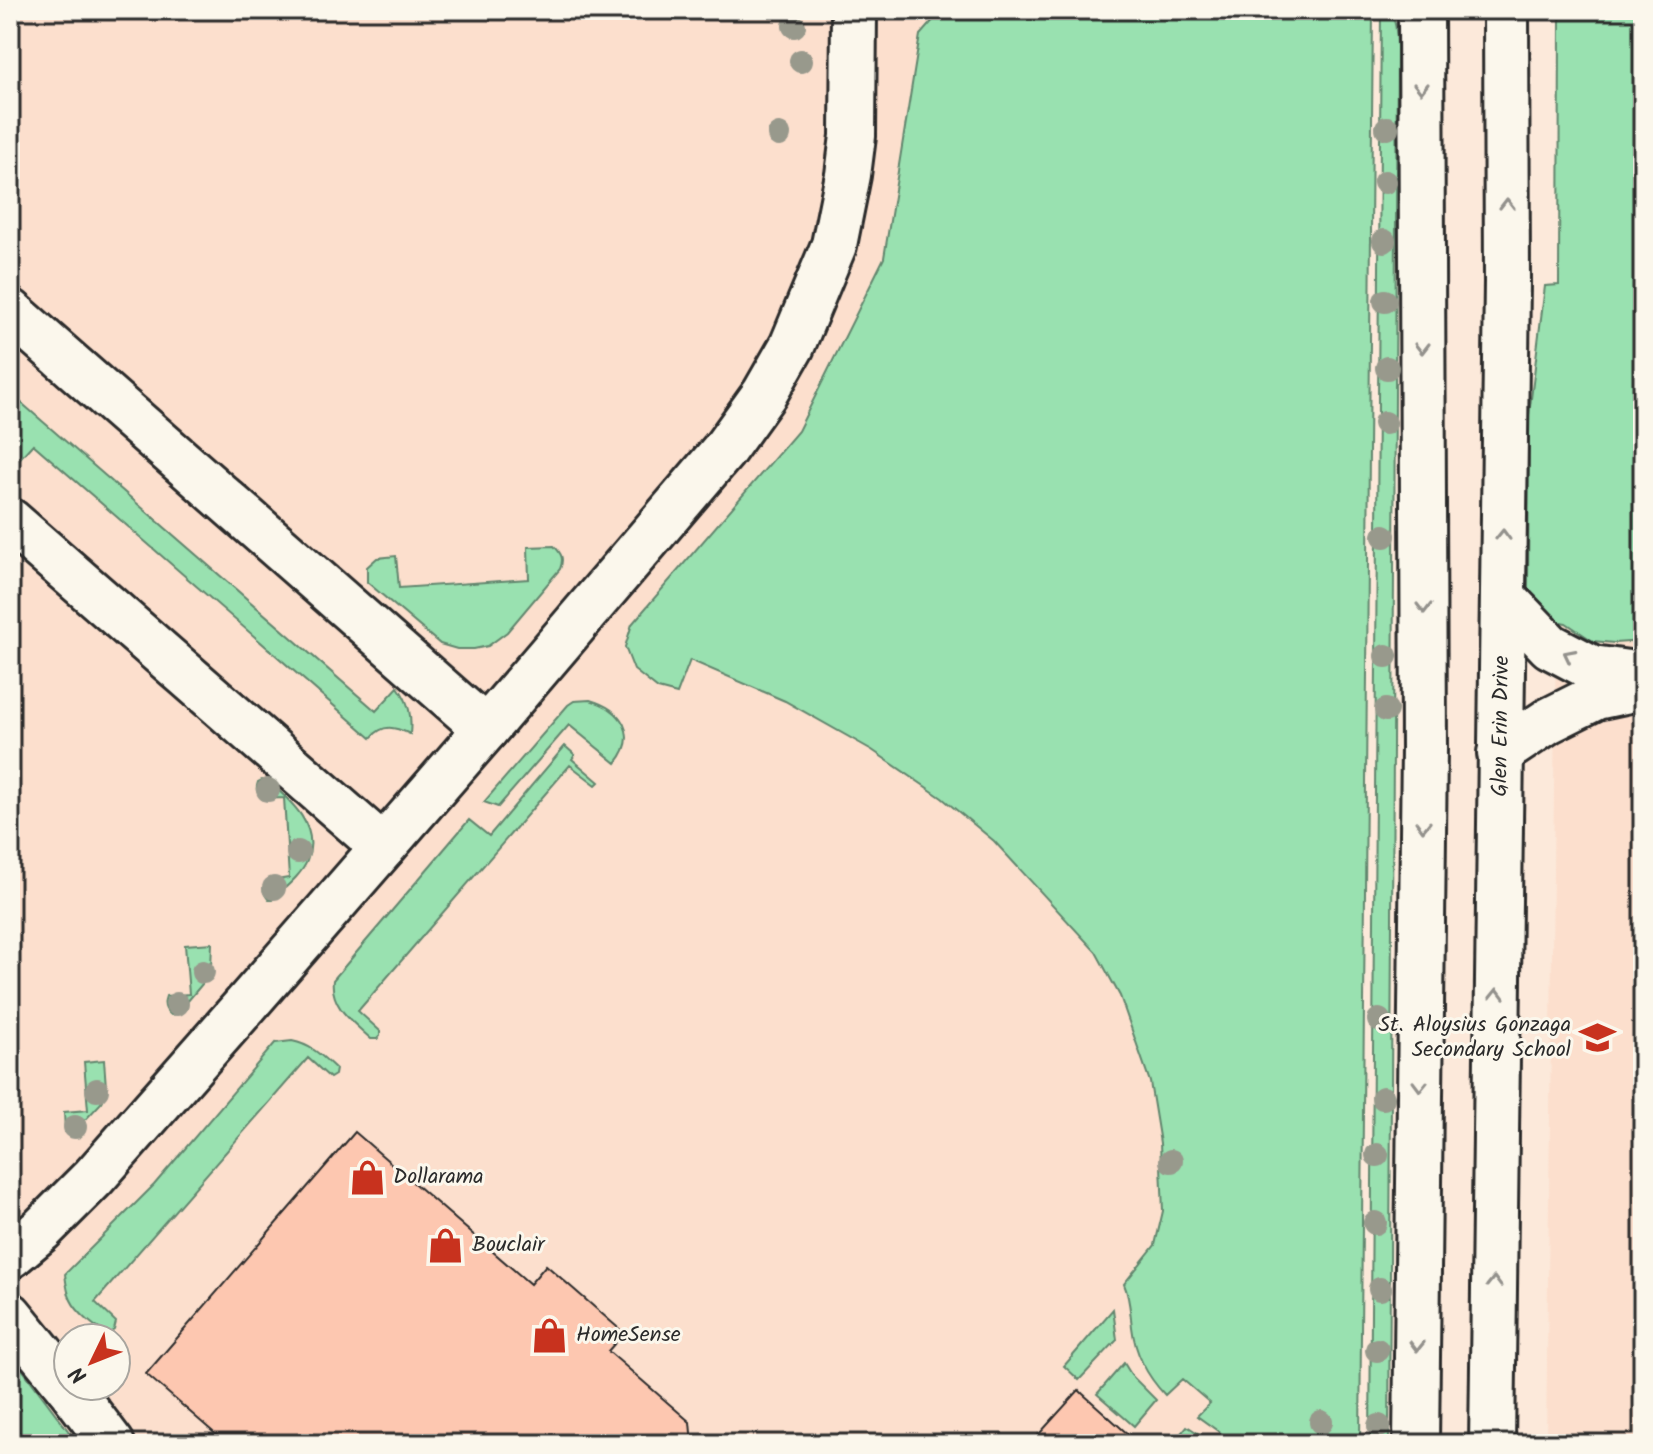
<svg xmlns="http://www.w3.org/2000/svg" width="1653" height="1454" font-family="Kalam,sans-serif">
<rect width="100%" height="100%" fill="#fce9da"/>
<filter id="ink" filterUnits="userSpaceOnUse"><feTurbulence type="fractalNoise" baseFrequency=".0125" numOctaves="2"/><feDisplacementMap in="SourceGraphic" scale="16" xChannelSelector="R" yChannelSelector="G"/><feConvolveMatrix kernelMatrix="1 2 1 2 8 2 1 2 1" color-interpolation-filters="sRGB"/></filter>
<g filter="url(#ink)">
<path fill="#fcdfcd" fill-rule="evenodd" d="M10,10H942L920,35L884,258L798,431L632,624L690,660L785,701L872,750L942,798L994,841L1096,952L1120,996L1150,1082L1160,1143L1163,1211L1155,1245L1124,1284L1129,1296L1137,1349L1153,1382L1165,1395L1181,1379L1210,1403L1198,1416L1236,1444H10ZM68,1338H116V1386H68Z
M1643,10V1444H1546L1558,460L1559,88Z"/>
<path fill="#99e1b0" stroke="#62866e" stroke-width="2" d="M942,10H1373L1360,1444H1236L1197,1416L1210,1403L1182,1379L1165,1395C1148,1377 1135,1353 1132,1327C1130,1312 1130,1298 1124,1284L1155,1245L1163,1211L1160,1143L1150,1082L1120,996L1096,952L994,841L942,798L872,750L785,701L690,660L677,694L658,689L634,670L625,647L632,624L798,431L884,258L920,35Z
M1381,10H1391C1396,22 1397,34 1397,47L1389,1444H1370Z
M1563,10H1643V220H1640L1643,256V641L1614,643L1593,641L1566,623L1544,619L1528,588L1529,415L1545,286L1559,285L1560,20Z
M10,393L376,711L398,687C409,702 412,716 410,734C395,727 383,723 371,738L33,444L11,468Z
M554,546C562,554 564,559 560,569L507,632L488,646L474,649H457L440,644L367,582V567L377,558L396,556L399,588L529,579L528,547Z
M590,700C621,709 640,734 616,763L569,725L498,807L484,802L568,705L574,701Z
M565,746L575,755L572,759L599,782L596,785L570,765L358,1011L380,1031V1036L377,1039H371C353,1022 330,1007 333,980L469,820L489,836Z
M262,780H267C290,800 321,826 307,861C301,876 283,889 272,900H269C252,880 277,880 289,878L284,798L262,799C257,793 255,790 258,782Z
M212,943L211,968L208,977L177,1014L171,1015C164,1010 163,1004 166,996L189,994L185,945Z
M292,1041C312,1045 322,1056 336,1069L335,1075L330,1078L308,1058L95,1302L116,1322L114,1330L110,1333C98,1332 76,1311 71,1300C67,1292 66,1283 65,1274L154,1185L275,1043Z
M104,1060L106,1087L105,1096L102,1102L74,1132L70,1134L65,1132L64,1112L88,1110L84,1062Z
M1113,1309L1117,1340L1079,1380L1064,1366Z
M10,1354L16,1361L78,1444H30L10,1423Z
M1124,1363L1132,1376L1156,1400L1134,1426L1097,1394Z
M1187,1426L1213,1443L1215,1444H1172Z"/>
<path fill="#fdc7b0" stroke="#2b2b2b" stroke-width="2" d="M1643,1047V1179L1631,1048Z
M355,1132L530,1284L546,1265L624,1333L608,1351L690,1422L692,1444H227L146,1374Z
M1079,1390L1083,1394L1139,1444H1030Z"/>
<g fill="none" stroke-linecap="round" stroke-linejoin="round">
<defs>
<g id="minor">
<path d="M10,311L486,729"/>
<path d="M10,521L383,847"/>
<path d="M1503,597L1550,646L1592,668L1643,675"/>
<path d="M1500,753L1548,721L1596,697L1643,687"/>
<path d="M10,1256L41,1230L94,1177L243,1008L486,729L724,450L765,393L792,346L834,245L848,175L853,136L854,10"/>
<path d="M10,1315L68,1386"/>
<path d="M68,1386L112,1444"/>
<path d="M1416,1444L1424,748L1421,10"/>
<path id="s1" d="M1492,1444L1507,282L1506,10"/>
</g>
</defs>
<use href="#minor" stroke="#2b2b2b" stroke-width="50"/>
<use href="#minor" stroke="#fbf7ec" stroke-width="44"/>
</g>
<g fill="#98998c">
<circle cx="794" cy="26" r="12"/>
<circle cx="801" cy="61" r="12"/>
<circle cx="1387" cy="128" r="12"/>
<circle cx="779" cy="135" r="12"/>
<circle cx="1385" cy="182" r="12"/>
<circle cx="1384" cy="241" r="12"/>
<circle cx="1385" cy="301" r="12"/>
<circle cx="1387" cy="368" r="12"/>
<circle cx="1385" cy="423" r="12"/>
<circle cx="1384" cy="536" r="12"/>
<circle cx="1386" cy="656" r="12"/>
<circle cx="1386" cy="710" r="12"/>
<circle cx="268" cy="790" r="12"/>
<circle cx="298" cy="852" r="12"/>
<circle cx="274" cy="888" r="12"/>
<circle cx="203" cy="972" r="12"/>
<circle cx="177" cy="1004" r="12"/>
<circle cx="1379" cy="1020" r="12"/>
<circle cx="97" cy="1090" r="12"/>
<circle cx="1383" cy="1098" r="12"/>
<circle cx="75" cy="1127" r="12"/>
<circle cx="1377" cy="1155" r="12"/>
<circle cx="1171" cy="1161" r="12"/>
<circle cx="1375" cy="1223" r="12"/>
<circle cx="1380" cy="1289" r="12"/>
<circle cx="1377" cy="1350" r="12"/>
<circle cx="1321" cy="1422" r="12"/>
<circle cx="1379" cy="1426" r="12"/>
</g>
<defs><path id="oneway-chevron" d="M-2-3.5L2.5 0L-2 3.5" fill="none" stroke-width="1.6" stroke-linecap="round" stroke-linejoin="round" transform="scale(2)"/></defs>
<g stroke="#93918c">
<use href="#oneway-chevron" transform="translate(1421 88) rotate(90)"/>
<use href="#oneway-chevron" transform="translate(1507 204) rotate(-90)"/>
<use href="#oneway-chevron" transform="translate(1422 348) rotate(90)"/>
<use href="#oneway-chevron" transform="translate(1503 535) rotate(-89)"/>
<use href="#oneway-chevron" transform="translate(1424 608) rotate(90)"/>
<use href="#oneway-chevron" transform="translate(1569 655) rotate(-153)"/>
<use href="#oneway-chevron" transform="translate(1423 826) rotate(91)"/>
<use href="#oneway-chevron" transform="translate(1497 994) rotate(-89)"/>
<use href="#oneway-chevron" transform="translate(1420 1086) rotate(91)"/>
<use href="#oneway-chevron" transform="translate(1494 1282) rotate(-89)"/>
<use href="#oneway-chevron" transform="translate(1417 1346) rotate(91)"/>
</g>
</g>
<defs>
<symbol id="school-bare" viewBox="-9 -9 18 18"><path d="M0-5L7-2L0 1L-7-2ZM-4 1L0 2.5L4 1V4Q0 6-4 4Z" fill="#c8321e" stroke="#fbf7ec" stroke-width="2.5" paint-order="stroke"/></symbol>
<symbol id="shop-bare" viewBox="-9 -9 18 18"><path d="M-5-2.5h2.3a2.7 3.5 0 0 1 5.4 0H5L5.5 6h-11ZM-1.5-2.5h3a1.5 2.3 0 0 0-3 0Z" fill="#c8321e" stroke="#fbf7ec" stroke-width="2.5" paint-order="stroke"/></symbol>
</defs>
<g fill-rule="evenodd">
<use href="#school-bare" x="1572" y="1012" width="51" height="51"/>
<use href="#shop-bare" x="342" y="1152" width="51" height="51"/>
<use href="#shop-bare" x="420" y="1220" width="51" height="51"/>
<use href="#shop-bare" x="524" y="1310" width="51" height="51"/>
</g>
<g text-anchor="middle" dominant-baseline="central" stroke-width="6" stroke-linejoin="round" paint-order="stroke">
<g font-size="22" fill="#2b2b2b" stroke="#fbf7ec">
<text stroke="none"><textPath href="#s1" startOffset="718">Glen Erin Drive</textPath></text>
</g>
<g font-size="22" fill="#2b2b2b" stroke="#fbf7ec" text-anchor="start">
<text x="1571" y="1025" text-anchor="end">St. Aloysius Gonzaga<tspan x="1571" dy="25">Secondary School</tspan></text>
<text x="393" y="1177">Dollarama</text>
<text x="472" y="1245">Bouclair</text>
<text x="576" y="1335">HomeSense</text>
</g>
</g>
<rect width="1653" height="1454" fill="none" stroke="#fbf7ec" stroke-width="40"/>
<rect x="20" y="20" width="1613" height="1414" fill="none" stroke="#2b2b2b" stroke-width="3" filter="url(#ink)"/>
<g transform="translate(92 1362) rotate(227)"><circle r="38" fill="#fbf7ec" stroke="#a8a59f" stroke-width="2"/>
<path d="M0-6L14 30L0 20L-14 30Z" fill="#c8321e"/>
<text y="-12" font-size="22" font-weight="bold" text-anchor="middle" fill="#2b2b2b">N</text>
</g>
</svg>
